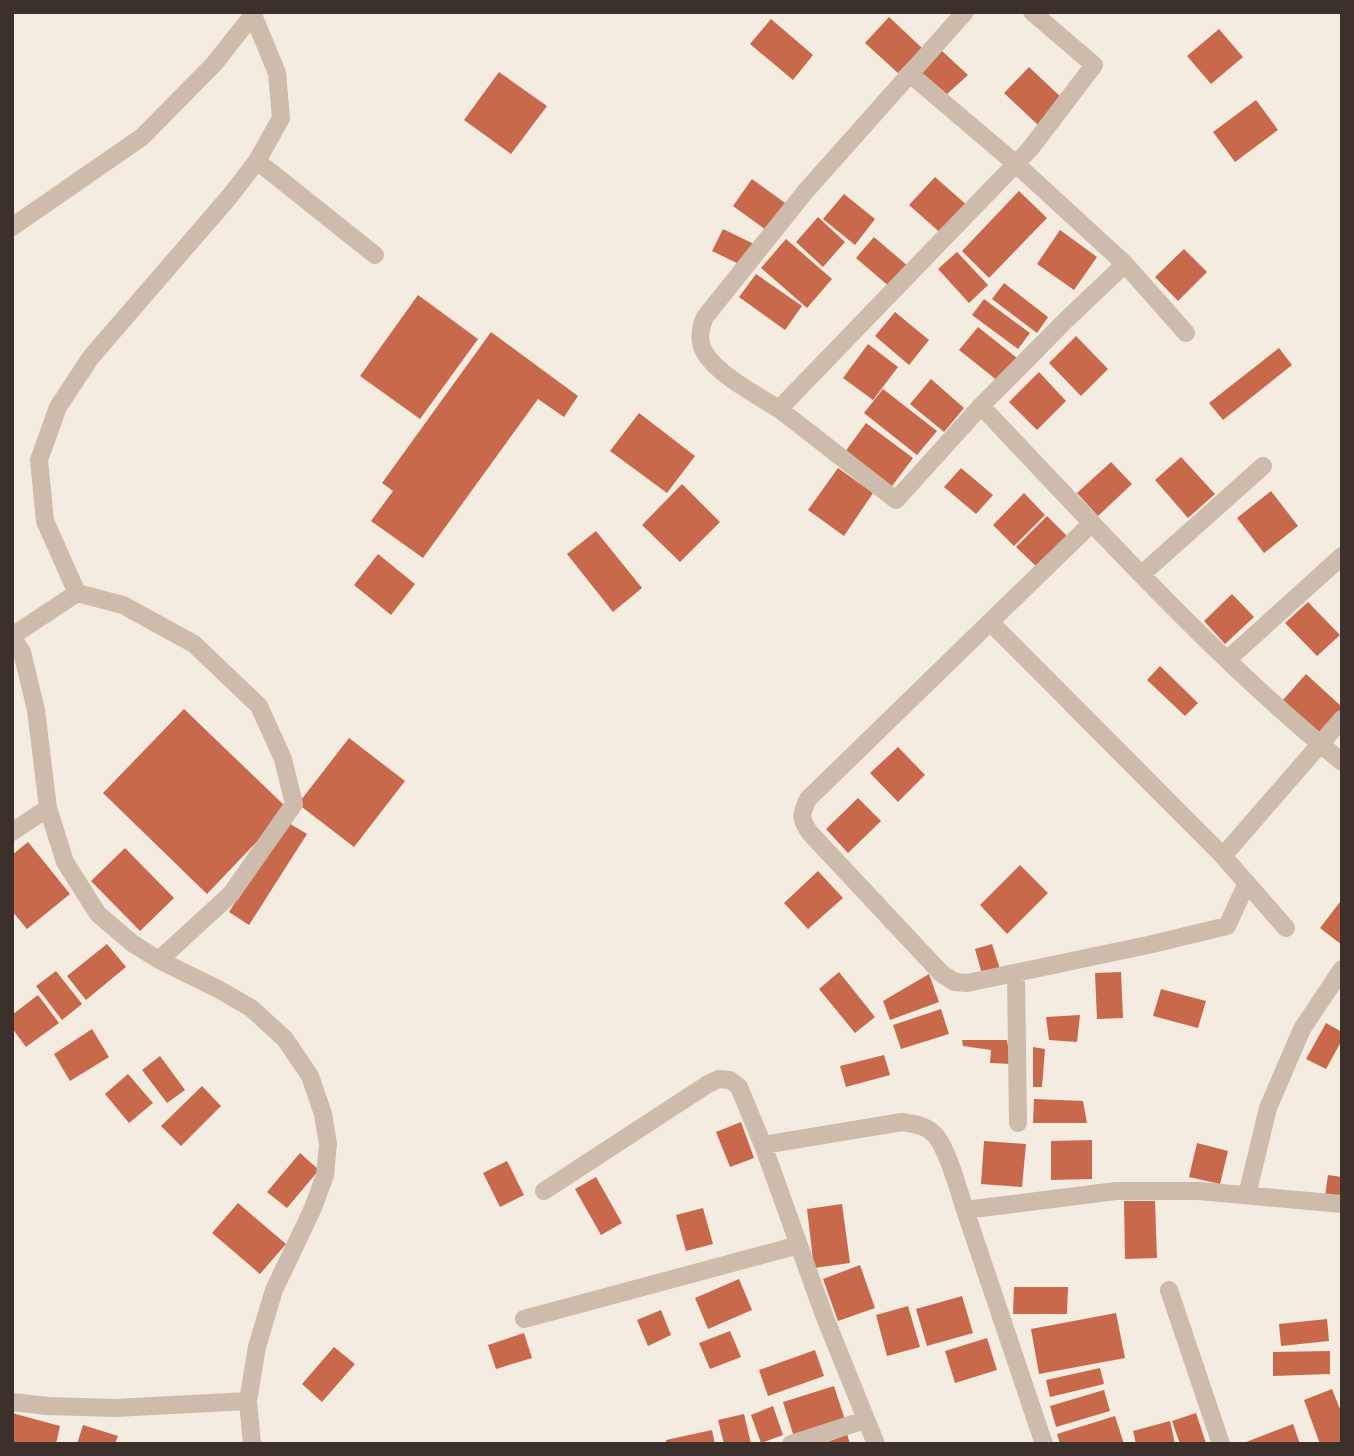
<svg xmlns="http://www.w3.org/2000/svg" width="1354" height="1456" font-family="'Fira Sans',sans-serif">
<rect width="100%" height="100%" fill="#f4ebe1"/>
<path fill="#c8694b" d="M889,17L922,48L898,73L865,43Z
M771,19L813,55L793,80L750,44Z
M1219,29L1243,57L1211,84L1187,56Z
M941,50L968,75L946,95L920,74Z
M1029,67L1063,99L1038,125L1004,93Z
M499,72L547,106L511,154L464,120Z
M1256,100L1278,130L1235,162L1213,132Z
M935,177L969,207L943,235L909,205Z
M752,179L788,205L769,232L733,206Z
M1019,191L1047,218L989,278L962,251Z
M844,194L875,219L855,245L823,219Z
M818,217L845,242L823,267L796,242Z
M723,229L754,244L743,266L712,251Z
M1060,230L1097,257L1074,290L1037,264Z
M874,237L909,267L891,288L856,258Z
M786,239L832,279L807,308L761,268Z
M1184,249L1207,272L1178,301L1155,277Z
M957,252L988,285L969,303L938,269Z
M756,274L802,306L785,330L739,297Z
M1004,283L1048,317L1037,333L992,299Z
M418,295L478,339L420,419L360,376Z
M984,299L1030,333L1018,349L972,315Z
M895,312L929,340L909,365L875,336Z
M978,327L1017,358L998,381L959,350Z
M491,332L578,396L564,417L538,399L423,558L371,521L393,491L382,483Z
M1076,336L1108,369L1081,396L1049,363Z
M868,344L898,367L873,400L843,378Z
M1279,348L1292,365L1223,420L1209,403Z
M1039,372L1066,401L1037,430L1009,402Z
M931,379L964,408L944,432L910,404Z
M883,389L937,431L917,455L864,413Z
M639,413L695,456L667,493L610,451Z
M866,423L913,458L892,486L845,452Z
M1181,457L1215,494L1188,518L1155,480Z
M1111,462L1132,484L1098,516L1077,493Z
M838,468L873,493L844,536L808,510Z
M961,468L993,495L976,514L944,487Z
M682,484L720,522L680,562L642,525Z
M1271,491L1298,526L1264,553L1237,518Z
M1024,493L1045,515L1014,546L993,525Z
M1047,516L1069,538L1039,569L1016,547Z
M596,531L642,588L613,612L567,554Z
M378,554L415,584L391,615L354,585Z
M1232,594L1254,617L1225,644L1204,621Z
M1308,602L1340,635L1317,656L1285,623Z
M1160,666L1198,703L1185,716L1147,680Z
M1306,674L1342,707V723L1326,741L1282,701Z
M184,709L288,809L207,894L103,793Z
M349,738L405,781L354,847L298,804Z
M898,747L925,775L898,802L870,773Z
M858,798L881,821L848,853L826,829Z
M287,822L307,834L249,925L229,912Z
M28,842L70,894L27,929L12,911V855Z
M125,848L174,898L140,931L91,881Z
M1020,865L1048,893L1007,934L980,905Z
M818,871L843,898L808,929L784,903Z
M1340,902L1342,903V945L1320,928Z
M107,944L126,967L86,1000L67,976Z
M992,944L1000,969L982,974L975,949Z
M56,971L82,1004L62,1020L36,986Z
M839,972L875,1017L855,1033L819,989Z
M1121,972L1123,1018L1097,1019L1095,973Z
M929,974L939,1002L890,1020L883,1001Z
M1161,989L1206,1001L1198,1028L1153,1016Z
M38,995L59,1023L26,1047L12,1028V1015Z
M941,1009L949,1034L901,1049L893,1025Z
M1080,1015L1077,1042L1049,1040L1046,1017Z
M1326,1023L1342,1032V1040L1326,1069L1306,1059Z
M92,1029L109,1057L70,1081L54,1054Z
M962,1040H1007L1011,1064L990,1063L991,1050L963,1046Z
M1033,1047L1045,1049L1042,1087H1033Z
M884,1055L890,1075L846,1087L840,1066Z
M160,1056L185,1090L167,1103L142,1070Z
M128,1074L153,1103L129,1123L105,1094Z
M202,1086L221,1106L181,1146L161,1126Z
M1034,1099L1083,1101L1087,1123H1033Z
M741,1122L754,1158L730,1167L716,1132Z
M1092,1140V1179L1051,1180V1141Z
M984,1141L1026,1144L1022,1187L981,1184Z
M1197,1143L1228,1151L1220,1184L1189,1177Z
M300,1153L319,1170L287,1208L267,1192Z
M507,1161L524,1195L500,1207L483,1173Z
M1328,1175L1342,1177V1198L1325,1196Z
M596,1177L622,1223L601,1235L575,1189Z
M1124,1201H1155L1157,1258L1125,1259Z
M238,1203L286,1244L260,1274L212,1233Z
M842,1204L850,1263L814,1268L807,1209Z
M703,1208L713,1244L686,1251L676,1215Z
M860,1265L875,1308L838,1321L823,1279Z
M739,1279L752,1310L708,1329L695,1298Z
M1014,1287H1068L1067,1314H1013Z
M962,1296L973,1333L927,1346L916,1309Z
M908,1306L920,1347L887,1356L876,1315Z
M661,1310L671,1335L648,1346L637,1320Z
M1116,1313L1125,1358L1039,1374L1031,1329Z
M1327,1319L1329,1341L1281,1346L1279,1324Z
M730,1331L741,1357L710,1369L699,1343Z
M524,1333L532,1358L496,1369L488,1345Z
M987,1338L997,1370L955,1383L945,1351Z
M334,1347L355,1364L322,1402L302,1384Z
M815,1350L824,1376L768,1396L759,1370Z
M1330,1351V1374L1273,1376V1352Z
M1100,1368L1104,1384L1050,1397L1046,1380Z
M834,1386L845,1420L794,1437L783,1402Z
M1332,1389L1342,1414V1443L1320,1444L1304,1400Z
M1104,1390L1110,1411L1056,1427L1050,1406Z
M773,1406L783,1435L761,1443L751,1415Z
M12,1413L60,1426L56,1444H12Z
M1196,1413L1206,1443L1180,1444L1172,1421Z
M744,1414L751,1444H724L718,1420Z
M1115,1416L1124,1444H1060L1057,1434Z
M1170,1421L1175,1444H1136L1133,1431Z
M1293,1424L1300,1444H1241Z
M83,1425L118,1436L115,1444H77Z
M712,1430L715,1444H666V1440Z
M847,1434L850,1444H823Z"/>
<g fill="none" stroke-linecap="round" stroke-linejoin="round">
<path stroke="#cdbbac" stroke-width="18" d="M965,12L805,192L705,317C700,328 698,342 705,353C717,374 758,396 779,409L1030,149L1094,65L1032,12
M253,15L277,73L281,118L257,161
M910,74L1016,164L1125,264L1186,333
M12,227L142,137L214,64L255,12
M981,406L1066,320L1125,264
M779,409L896,500L981,406C1097,528 1212,656 1342,762
M1092,523L990,622L1223,856L1286,928
M1142,574L1263,466
M990,622L808,799C801,815 799,817 810,833L942,974L955,982L967,983L1148,945L1227,926L1247,883
M12,636L77,593
M12,637L22,652L36,710L48,808L65,862L98,914L132,943L159,960L218,989L251,1008L285,1039L310,1076L323,1114L328,1144L325,1175L313,1208L274,1290L257,1347L248,1401L252,1444
M1227,660L1342,556
M12,832L48,808
M1223,856L1342,719
M159,960L231,894L294,804L283,759L259,706L194,644L123,605L77,593L45,521L39,460L58,407L91,357L230,196L257,161L375,255
M1016,973L1018,1123
M763,1145L902,1122C914,1124 924,1125 933,1133C947,1145 959,1192 965,1210
M544,1191L708,1084L719,1079L730,1080L739,1087L763,1145L824,1315L876,1444
M1247,1195L1268,1108L1302,1029L1342,969
M1169,1290L1221,1444
M524,1319L799,1245
M12,1402L48,1406L115,1408L248,1401
M791,1444L865,1420
M1044,1444L965,1210L1116,1191H1199L1342,1204"/>
</g>
<rect width="1354" height="1456" fill="none" stroke="#3b302b" stroke-width="28"/>
</svg>
